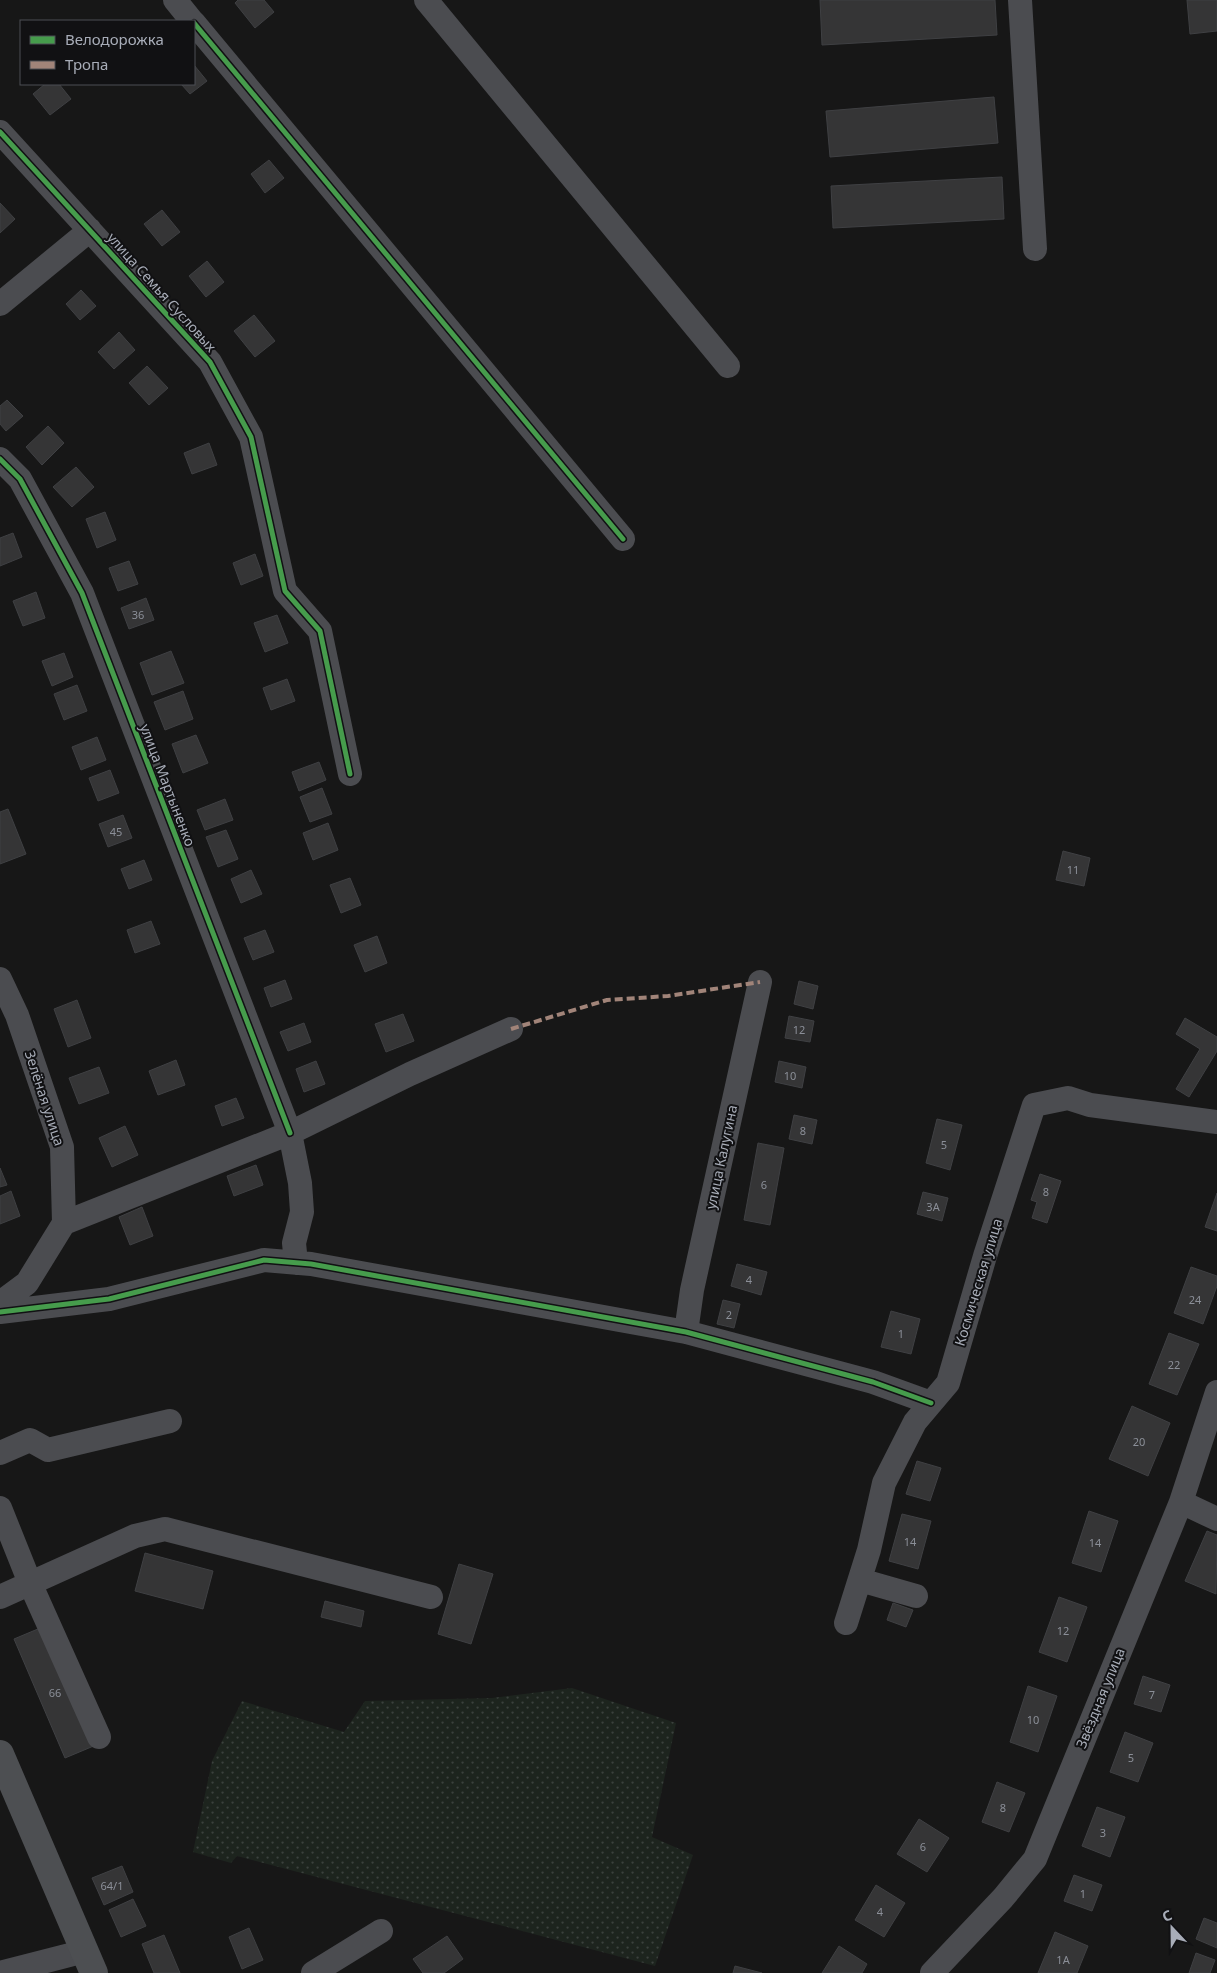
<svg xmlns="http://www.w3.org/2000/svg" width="1217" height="1973" font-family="'Noto Sans',sans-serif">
<defs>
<pattern id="garden-dots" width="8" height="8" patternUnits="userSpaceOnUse" patternTransform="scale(1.25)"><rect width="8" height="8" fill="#1d241e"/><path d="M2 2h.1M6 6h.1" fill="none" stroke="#3b413d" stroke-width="1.8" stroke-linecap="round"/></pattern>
</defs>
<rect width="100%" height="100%" fill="#171717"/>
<path fill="url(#garden-dots)" d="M572,1688L676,1723L652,1837L693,1855L655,1966L237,1856L231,1863L193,1852L212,1761L242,1701L344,1732L365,1701L492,1698Z"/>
<path fill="#353536" stroke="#3f4043" d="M238,0H264L274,12L255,28L235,3Z
M820,0H995L997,35L822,45Z
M1187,0H1217V31L1190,34Z
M194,65L207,81L190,94L181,84H194Z
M45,84H59L71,99L50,115L33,94Z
M994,97L998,143L830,157L826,111Z
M269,160L284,178L265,193L251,174Z
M1002,177L1004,219L833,228L831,186Z
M0,203L15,219L0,233Z
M162,210L180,232L162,246L144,224Z
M207,261L224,282L206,297L189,276Z
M81,290L96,306L80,320L66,304Z
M254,315L275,341L255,357L234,331Z
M119,332L135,350L114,369L98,352Z
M147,366L168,388L149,405L129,383Z
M7,400L23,416L6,431L0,424V406Z
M48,426L64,443L42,465L26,447Z
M209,443L217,465L192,474L184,453Z
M76,467L94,487L72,507L53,487Z
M105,512L116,540L97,548L86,519Z
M13,533L22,557L0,566V538Z
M255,554L263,576L241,585L233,563Z
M129,561L138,584L118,591L109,568Z
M36,592L45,618L23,626L13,601Z
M146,598L154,620L129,629L121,608Z
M277,615L288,643L265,652L254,623Z
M171,651L184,683L152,695L140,663Z
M64,653L73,677L52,686L42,661Z
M287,679L295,701L271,710L263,688Z
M77,685L87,711L64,720L54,694Z
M183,691L193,719L165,730L154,702Z
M196,735L208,763L183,773L172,744Z
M97,737L106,760L81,770L72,747Z
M319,762L326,780L299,791L292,772Z
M110,770L119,793L98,801L89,778Z
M322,788L332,814L310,822L300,797Z
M225,799L233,820L205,830L197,810Z
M8,809L26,854L0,864V812Z
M123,815L132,838L108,847L99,824Z
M328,823L338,850L313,860L303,833Z
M226,830L238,859L218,867L206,837Z
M1063,851L1090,858L1084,886L1056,880Z
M144,860L152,880L129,889L121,869Z
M251,870L262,894L241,903L231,879Z
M350,878L361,905L341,913L330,885Z
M151,921L160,944L135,953L127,930Z
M265,930L274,952L253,960L244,938Z
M377,936L387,963L365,972L354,945Z
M285,980L292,999L271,1007L264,988Z
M799,981L818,986L813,1009L794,1004Z
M77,1000L91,1038L68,1047L54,1009Z
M403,1014L414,1041L386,1052L375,1024Z
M789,1016L814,1021L810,1042L785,1038Z
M1185,1018L1217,1037V1051L1189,1097L1176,1089L1200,1049L1176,1034Z
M304,1023L311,1042L288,1051L280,1032Z
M176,1060L185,1085L158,1095L149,1071Z
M316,1061L325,1084L304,1092L296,1069Z
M779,1061L806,1067L802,1088L775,1082Z
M99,1067L109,1093L79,1104L69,1078Z
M236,1098L244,1118L222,1126L215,1106Z
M794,1115L817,1120L812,1144L789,1139Z
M937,1119L962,1125L950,1170L926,1163Z
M125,1126L138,1155L112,1167L99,1138Z
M758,1143L784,1148L770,1225L744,1220Z
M256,1165L263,1185L234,1196L227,1176Z
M0,1168L7,1185L0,1187Z
M1040,1174L1061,1181L1047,1223L1032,1218L1037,1202L1031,1200Z
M11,1191L20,1216L0,1224V1196Z
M923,1192L948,1198L942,1221L917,1214Z
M1217,1193V1231L1205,1227Z
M142,1207L153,1236L130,1245L119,1217Z
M737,1264L767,1272L761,1295L731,1286Z
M1191,1267L1217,1276V1286L1203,1324L1174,1313Z
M723,1300L740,1304L734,1328L717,1324Z
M891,1311L920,1319L911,1354L881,1347Z
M1169,1333L1199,1344L1177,1395L1149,1384Z
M1132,1406L1170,1423L1148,1476L1109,1459Z
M917,1461L941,1468L930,1501L906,1494Z
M1089,1511L1118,1521L1101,1572L1072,1563Z
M902,1514L931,1521L918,1569L889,1561Z
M1207,1531L1217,1535L1216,1594L1185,1581Z
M145,1553L213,1571L203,1609L135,1591Z
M459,1564L493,1574L471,1644L438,1634Z
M1059,1597L1087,1607L1067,1662L1039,1652Z
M325,1601L364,1611L361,1627L321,1617Z
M893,1603L913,1610L906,1627L887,1620Z
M45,1626L96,1745L65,1758L14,1639Z
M1143,1676L1170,1685L1161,1712L1134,1704Z
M1028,1686L1057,1696L1038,1752L1010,1742Z
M1125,1732L1153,1743L1138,1782L1110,1772Z
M997,1782L1025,1793L1009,1832L982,1822Z
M1097,1807L1125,1817L1110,1857L1082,1846Z
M919,1819L949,1838L927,1872L897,1854Z
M122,1866L133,1892L104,1905L92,1878Z
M1074,1875L1102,1885L1092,1911L1064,1901Z
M876,1885L905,1903L884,1937L855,1920Z
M133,1899L146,1926L121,1937L109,1910Z
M1204,1918L1217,1923V1948L1196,1939Z
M249,1928L263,1960L242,1969L229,1937Z
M1055,1932L1088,1946L1077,1973H1038Z
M164,1935L180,1973H154L142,1944Z
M447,1936L463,1959L444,1973H423L413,1959Z
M839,1946L867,1964L862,1973H822Z
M1196,1953L1215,1960L1210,1973H1189Z
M735,1966L762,1973H733Z"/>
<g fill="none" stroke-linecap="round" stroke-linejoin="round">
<path stroke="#4b4c50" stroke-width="24" d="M175,0L192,21
M426,0L728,366
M1020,0L1035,249
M194,23L623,539
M0,132L210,362L251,437L285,591L320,631L350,774
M0,304L90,230
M0,459L20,479L82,593L290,1133L300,1183L302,1212L294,1243L296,1263
M0,979L17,1015L62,1147L64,1223
M0,1303L27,1283L64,1223L290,1133L410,1074L511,1029
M0,1312L109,1299L264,1260L311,1264L686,1332L873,1382L931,1403
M686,1332L692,1290L760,982
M0,1453L30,1440L48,1450L170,1421
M1181,1502L1217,1519
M0,1508L30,1583L99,1737
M860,1580L916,1596
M0,1597L135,1536L165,1529L431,1597
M846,1623L869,1550L884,1483L915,1422L948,1383L985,1256L1034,1105L1068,1098L1090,1105L1217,1122
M0,1973L85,1951
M313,1973L381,1931
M932,1973L1003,1898L1035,1859L1181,1502L1217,1392"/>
<path stroke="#4d4f52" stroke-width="28" d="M0,1754L94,1973"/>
<path stroke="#a18479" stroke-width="4" stroke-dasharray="8 4" stroke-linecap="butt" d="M511,1029L607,1000L668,996L760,982"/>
<defs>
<path id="cycleway" d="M194,23L623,539
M0,132L210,362L251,437L285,591L320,631L350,774
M0,459L20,479L82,593L290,1133
M0,1312L109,1299L264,1260L311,1264L686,1332L873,1382L931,1403"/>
</defs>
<use href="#cycleway" stroke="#111113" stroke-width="8"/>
<use href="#cycleway" stroke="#469c4c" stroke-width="5"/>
</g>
<g text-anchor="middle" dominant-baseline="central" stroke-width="4" stroke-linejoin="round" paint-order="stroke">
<g font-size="11" fill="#8b8f98">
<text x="138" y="614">36</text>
<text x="116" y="831">45</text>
<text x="1073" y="869">11</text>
<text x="799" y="1029">12</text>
<text x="790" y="1075">10</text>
<text x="803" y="1130">8</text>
<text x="944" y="1144">5</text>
<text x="764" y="1184">6</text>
<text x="1046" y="1191">8</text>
<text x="933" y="1206">3А</text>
<text x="749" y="1279">4</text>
<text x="1195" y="1299">24</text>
<text x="729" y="1314">2</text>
<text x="901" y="1333">1</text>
<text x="1174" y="1364">22</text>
<text x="1139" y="1441">20</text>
<text x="910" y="1541">14</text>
<text x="1095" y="1542">14</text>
<text x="1063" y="1630">12</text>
<text x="55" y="1692">66</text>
<text x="1152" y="1694">7</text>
<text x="1033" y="1719">10</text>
<text x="1131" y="1757">5</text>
<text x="1003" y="1807">8</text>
<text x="1103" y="1832">3</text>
<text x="923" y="1846">6</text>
<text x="112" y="1885">64/1</text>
<text x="1083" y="1893">1</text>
<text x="880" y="1911">4</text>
<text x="1063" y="1959">1А</text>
</g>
<g font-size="14" fill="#a8adb8" stroke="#111113">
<text transform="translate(162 292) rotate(48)">улица Семья Сусловых</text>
<text transform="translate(168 785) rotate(69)">улица Мартыненко</text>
<text transform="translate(45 1098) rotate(72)">Зелёная улица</text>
<text transform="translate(721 1157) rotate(-78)">улица Калугина</text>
<text transform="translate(978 1282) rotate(-73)">Космическая улица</text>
<text transform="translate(1100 1698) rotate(-68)">Звёздная улица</text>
</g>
</g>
<rect x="20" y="20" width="175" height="65" fill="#111113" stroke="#4d4f55"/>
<rect x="30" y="36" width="25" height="8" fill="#469c4c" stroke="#4d4f55"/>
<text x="65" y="45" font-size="15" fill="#a8adb8">Велодорожка</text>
<rect x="30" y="61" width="25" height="8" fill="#a18479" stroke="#4d4f55"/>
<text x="65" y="70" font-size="15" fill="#a8adb8">Тропа</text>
<g transform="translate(1172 1928) rotate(338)" stroke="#111113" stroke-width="4" paint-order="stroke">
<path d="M0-4L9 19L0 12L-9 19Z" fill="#a8adb8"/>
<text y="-8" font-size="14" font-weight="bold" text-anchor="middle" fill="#a8adb8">С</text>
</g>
</svg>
